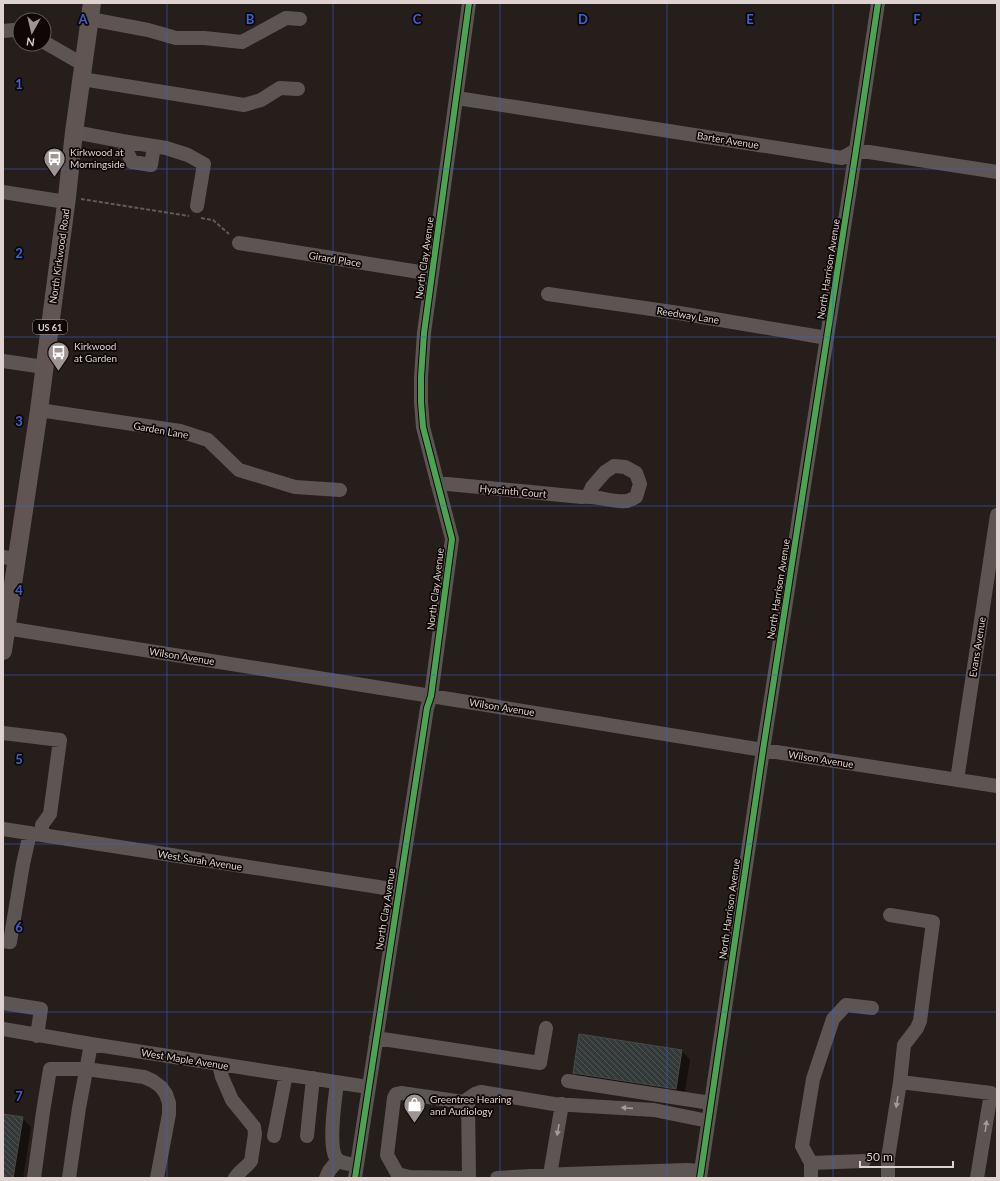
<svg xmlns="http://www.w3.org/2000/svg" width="1000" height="1181" font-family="Lato,sans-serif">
<defs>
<pattern id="building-back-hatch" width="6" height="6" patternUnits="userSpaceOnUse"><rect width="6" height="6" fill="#333938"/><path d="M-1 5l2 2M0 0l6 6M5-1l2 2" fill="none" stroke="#505554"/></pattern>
</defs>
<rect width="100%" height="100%" fill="#261e1b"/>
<path fill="#0007" d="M682,1051L690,1060L684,1097L583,1082L574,1073Z
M3,1115L22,1118L31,1127L23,1178H3Z"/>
<path fill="url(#building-back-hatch)" stroke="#494948" d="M579,1034L682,1050L676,1089L573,1073Z
M3,1114L23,1117L13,1178H3Z"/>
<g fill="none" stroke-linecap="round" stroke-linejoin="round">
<path stroke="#615a58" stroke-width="2" stroke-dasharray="4 2" stroke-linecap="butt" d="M81,199L189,216
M201,218L213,220L229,234"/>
<path stroke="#5c5553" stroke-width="14" d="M90,19L148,30L176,38H204L242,42L286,18L300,19
M3,31L14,30L20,31
M44,42L84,65
M82,79L244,105L261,100L280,88L298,89
M457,98L842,158L856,150L997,172
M74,132L122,141L166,148L188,155L204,164L197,206
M122,141L132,162L151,165L154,146
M3,192L66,202
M239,243L432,274
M548,294L679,313L827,338
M3,361L44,367
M39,410L180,431L208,440L239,470L295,487L340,490
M437,483L582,497C597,495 612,503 627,501C630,500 633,499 636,497L640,484L636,473L625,467L614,466L605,472L592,487L588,496
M3,557L16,559
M6,628L431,696L763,750L997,786
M3,733L60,740L50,814L42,825V835
M957,780L997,515
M3,829L398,890
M890,915L933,922L920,1021L917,1028L904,1045L900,1082
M3,941L10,942L23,864L30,833
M3,1003L41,1009L37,1036
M3,1029L91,1044L368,1087
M376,1038L540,1063L546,1028
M219,1064L222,1077L232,1100L254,1127L255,1134L251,1161C246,1168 239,1171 235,1178
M568,1081L711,1103
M337,1083C335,1099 328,1145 336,1158C340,1164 350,1164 357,1165
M468,1099L469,1178
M274,1136L286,1074
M307,1136L313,1078
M811,1163L802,1146L813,1079L833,1019L846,1005L872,1008
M550,1175L562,1104
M34,1178L43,1112L50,1069H86L130,1075L144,1077L153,1081L161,1087L166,1094L169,1103V1114L157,1178
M69,1178L79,1108L91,1044
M326,1178L329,1171L338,1160
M355,1178L427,708L431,696L452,539L423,427L421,402V377L424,333L432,274L469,3
M466,1178L410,1177L401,1175L397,1173L387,1155L394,1098L396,1094L401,1093L463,1102L475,1094L481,1092L554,1104L654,1110L708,1121
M497,1178L566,1174L687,1170L700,1171
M700,1178L763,750L856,150L878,3
M811,1178V1163L864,1161
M888,1178V1158L900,1082L991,1093L977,1178"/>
<path stroke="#605552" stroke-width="18" d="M3,651L39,410L67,197L74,132L92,3"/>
<defs>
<path id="cycleway" d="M355,1178L427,708L431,696L452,539L423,427L421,402V377L424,333L432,274L469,3
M700,1178L763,750L856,150L878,3"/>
</defs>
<use href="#cycleway" stroke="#0e0706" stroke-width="8"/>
<use href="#cycleway" stroke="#4ca352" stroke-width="6"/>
</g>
<defs><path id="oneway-solid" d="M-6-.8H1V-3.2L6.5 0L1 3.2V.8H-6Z"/></defs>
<g fill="#a49a98">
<use href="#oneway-solid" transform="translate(897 1102) rotate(99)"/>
<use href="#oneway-solid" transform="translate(627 1108) rotate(-176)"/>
<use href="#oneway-solid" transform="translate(986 1126) rotate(-82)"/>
<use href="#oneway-solid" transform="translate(558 1130) rotate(100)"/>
</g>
<path fill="none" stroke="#3a62d7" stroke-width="1" stroke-opacity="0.55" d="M167,3V1178M333,3V1178M500,3V1178M667,3V1178M833,3V1178M3,169H997M3,337H997M3,506H997M3,675H997M3,844H997M3,1012H997"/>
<defs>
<symbol id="bus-pin" viewBox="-11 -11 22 30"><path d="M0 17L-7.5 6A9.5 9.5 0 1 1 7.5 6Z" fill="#9e9491" stroke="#0e0706"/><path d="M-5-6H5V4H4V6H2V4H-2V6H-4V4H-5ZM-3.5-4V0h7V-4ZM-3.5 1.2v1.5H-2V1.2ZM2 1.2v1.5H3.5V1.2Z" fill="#fff"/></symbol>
<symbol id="shop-pin" viewBox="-11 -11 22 30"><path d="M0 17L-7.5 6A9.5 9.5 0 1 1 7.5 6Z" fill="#9e9491" stroke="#0e0706"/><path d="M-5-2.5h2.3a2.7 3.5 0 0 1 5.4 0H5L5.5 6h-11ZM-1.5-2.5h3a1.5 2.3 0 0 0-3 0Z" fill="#fff"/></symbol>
</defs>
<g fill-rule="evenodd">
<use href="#bus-pin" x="42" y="146" width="25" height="34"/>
<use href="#bus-pin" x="46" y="340" width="25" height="34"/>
<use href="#shop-pin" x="402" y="1092" width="25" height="34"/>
</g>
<g text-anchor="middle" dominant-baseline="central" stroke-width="3.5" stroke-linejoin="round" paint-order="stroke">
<rect fill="#0e0706" stroke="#a09693" stroke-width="1" x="33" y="320" width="34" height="14" rx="3"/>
<g font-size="9" font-weight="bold" fill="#ded3d0">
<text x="50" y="327">US 61</text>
</g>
<g font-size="10" fill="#ded3d0" stroke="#0e0706">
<text transform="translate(728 140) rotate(9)">Barter Avenue</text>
<text transform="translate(59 256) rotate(-82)">North Kirkwood Road</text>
<text transform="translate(424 258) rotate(-82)">North Clay Avenue</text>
<text transform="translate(335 259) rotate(9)">Girard Place</text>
<text transform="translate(828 269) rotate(-81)">North Harrison Avenue</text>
<text transform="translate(688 315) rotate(9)">Reedway Lane</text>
<text transform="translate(161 430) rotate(10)">Garden Lane</text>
<text transform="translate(513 491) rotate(5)">Hyacinth Court</text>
<text transform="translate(435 589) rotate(-83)">North Clay Avenue</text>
<text transform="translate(778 589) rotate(-81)">North Harrison Avenue</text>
<text transform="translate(977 647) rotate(-81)">Evans Avenue</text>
<text transform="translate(182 656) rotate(9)">Wilson Avenue</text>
<text transform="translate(502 707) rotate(9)">Wilson Avenue</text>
<text transform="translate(821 759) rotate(9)">Wilson Avenue</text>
<text transform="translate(200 860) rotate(9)">West Sarah Avenue</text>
<text transform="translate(385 909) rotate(-81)">North Clay Avenue</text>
<text transform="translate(729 909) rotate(-82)">North Harrison Avenue</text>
<text transform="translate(185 1059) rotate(9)">West Maple Avenue</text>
</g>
<g font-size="10" fill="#ded3d0" stroke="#0e0706" text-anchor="start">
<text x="70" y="152">Kirkwood at<tspan x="70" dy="12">Morningside</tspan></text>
<text x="74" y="346">Kirkwood<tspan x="74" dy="12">at Garden</tspan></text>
<text x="430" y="1099">Greentree Hearing<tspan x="430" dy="12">and Audiology</tspan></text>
</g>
</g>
<g font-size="13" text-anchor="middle" font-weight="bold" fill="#3a62d7" stroke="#0e0706" stroke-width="3.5" stroke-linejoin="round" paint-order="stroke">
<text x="83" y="24">A</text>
<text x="250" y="24">B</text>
<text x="417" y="24">C</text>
<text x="583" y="24">D</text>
<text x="750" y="24">E</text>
<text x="917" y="24">F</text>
<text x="19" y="89">1</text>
<text x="19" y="258">2</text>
<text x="19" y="426">3</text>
<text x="19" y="595">4</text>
<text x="19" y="764">5</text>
<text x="19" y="932">6</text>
<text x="19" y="1101">7</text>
</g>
<rect width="1000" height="1181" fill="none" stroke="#ded3d0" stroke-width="8"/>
<g transform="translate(32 32) rotate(188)"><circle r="19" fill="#0e0706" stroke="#615957"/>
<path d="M0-3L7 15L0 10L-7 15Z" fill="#9e9491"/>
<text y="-6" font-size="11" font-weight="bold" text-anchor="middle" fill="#ded3d0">N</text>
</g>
<path d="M860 1161v6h93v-6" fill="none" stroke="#ded3d0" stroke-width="2"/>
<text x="866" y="1161" font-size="12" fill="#ded3d0" stroke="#0e0706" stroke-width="3" paint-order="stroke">50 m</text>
</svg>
